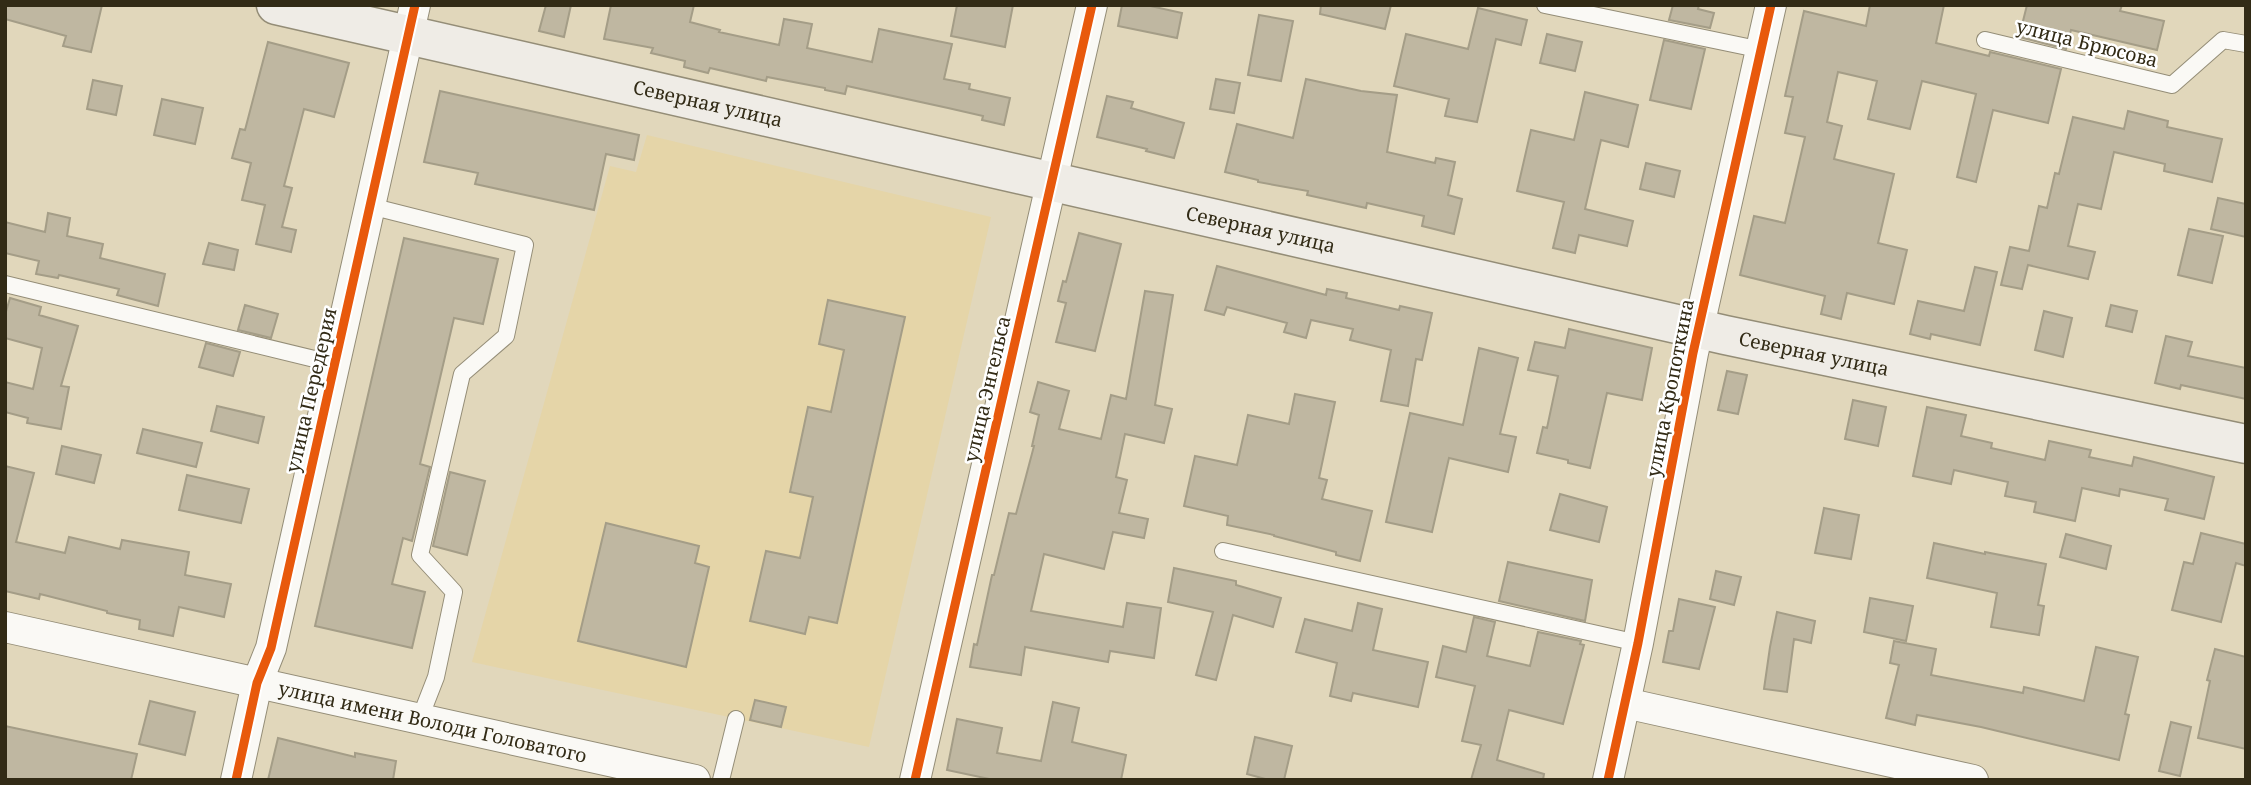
<svg xmlns="http://www.w3.org/2000/svg" width="2251" height="785" font-family="'Noto Serif',serif">
<rect width="100%" height="100%" fill="#e1d7bb"/>
<path fill="#e5d5a8" d="M647,135L991,217L869,747L472,662L610,166L636,172Z"/>
<path fill="#bfb7a1" stroke="#a49d87" stroke-width="2" d="M5,5H102L91,52L63,46L66,36L5,19Z
M546,5H571L564,37L539,31Z
M611,5H694L690,22L720,30L719,32L779,45L784,19L812,24L807,48L872,62L879,29L952,44L944,79L970,84L969,89L1010,98L1004,125L982,120L983,116L948,108L847,86L845,94L825,90V88L767,77L766,81L710,68L708,73L684,67L685,61L651,53L653,48L604,39Z
M957,5H1013L1005,47L951,36Z
M1122,5H1146L1182,13L1177,38L1118,26Z
M1321,5H1391L1385,29L1320,14Z
M1673,5H1699L1698,9L1714,13L1710,28L1669,20Z
M1870,5H1944L1936,43L1989,56L1990,52L2061,69L2048,123L1993,110L1976,182L1957,177L1976,94L1922,81L1910,129L1868,119L1877,81L1838,72L1827,122L1842,126L1834,159L1894,174L1878,243L1907,250L1894,304L1847,293L1841,319L1821,314L1825,296L1740,275L1754,216L1785,223L1805,137L1785,133L1793,97L1785,96L1804,11L1866,26Z
M2027,5H2122L2120,11L2164,21L2157,50L2071,30L2066,49L2019,37Z
M1478,8L1527,20L1521,45L1496,39L1477,122L1445,116L1449,99L1394,86L1406,34L1468,49Z
M1259,15L1293,21L1281,81L1248,75Z
M1547,34L1582,42L1575,71L1540,63Z
M1664,40L1705,49L1691,109L1650,100Z
M268,42L349,63L334,117L304,109L284,186L292,188L282,227L296,230L291,252L256,244L265,205L242,200L251,163L232,158L240,129L245,130Z
M1216,79L1240,83L1234,113L1210,109Z
M1306,79L1361,91L1397,95L1387,152L1435,163L1436,158L1455,162L1448,195L1462,199L1454,234L1422,226L1424,216L1367,203L1366,208L1330,200L1307,195L1308,191L1258,182V180L1225,172L1237,124L1293,138Z
M93,80L122,86L116,115L87,109Z
M440,91L639,135L634,160L606,154L594,210L475,184L478,173L424,162Z
M1585,92L1638,105L1628,147L1601,140L1585,209L1633,221L1627,246L1579,235L1575,253L1553,248L1564,202L1517,191L1531,130L1574,140Z
M1107,96L1133,102L1131,108L1184,123L1174,158L1146,151L1147,149L1097,137Z
M162,99L203,108L195,144L154,135Z
M2128,111L2168,121L2167,127L2222,139L2212,182L2164,171L2165,164L2114,152L2101,209L2078,204L2068,246L2095,252L2088,279L2028,265L2022,289L2001,285L2010,247L2029,251L2039,206L2047,208L2055,173L2059,174L2073,117L2124,129Z
M1646,163L1680,171L1674,197L1640,189Z
M2218,198L2246,204V237L2211,229Z
M48,213L70,218L67,236L103,244L100,258L165,274L158,306L117,295L119,289L59,275L58,278L36,274L39,261L5,253V222L45,232Z
M2189,229L2223,236L2212,283L2178,275Z
M1079,233L1121,244L1095,351L1056,342L1066,303L1058,301L1063,281L1066,282Z
M404,238L498,259L483,324L454,318L420,464L430,467L412,541L403,538L392,584L425,592L412,648L315,626Z
M209,243L238,250L234,270L203,264Z
M1217,266L1326,295L1327,289L1347,293L1346,298L1399,310L1400,306L1432,313L1422,360L1416,359L1408,406L1381,401L1391,350L1350,340L1353,329L1311,320L1306,338L1284,332L1287,323L1227,307L1224,315L1205,310Z
M1975,267L1997,272L1980,345L1931,334L1930,339L1910,334L1918,301L1964,311Z
M1145,291L1173,295L1155,405L1172,409L1164,443L1125,434L1116,477L1127,480L1119,513L1148,519L1144,538L1113,532L1104,569L1044,554L1031,611L1123,627L1127,603L1161,608L1154,658L1110,651L1108,662L1025,647L1021,675L970,667L974,644L977,645L992,575H994L1009,513L1016,514L1034,446H1032L1039,415L1030,412L1038,382L1069,391L1059,429L1101,439L1111,395L1126,399Z
M10,298L41,307L39,315L78,326L61,386L69,387L61,429L27,423L28,418L5,412V382L33,389L42,348L5,338V315Z
M828,300L905,317L837,623L809,617L805,634L750,621L766,551L800,558L813,497L790,492L808,407L831,412L844,350L819,344Z
M245,305L278,314L271,338L238,330Z
M2111,305L2137,311L2132,332L2106,326Z
M2044,311L2072,318L2063,357L2035,350Z
M1569,329L1652,348L1642,400L1607,393L1590,468L1568,463V460L1537,453L1543,427L1547,428L1558,376L1528,370L1535,342L1565,348Z
M2166,336L2192,342L2188,356L2246,368V399L2181,385L2180,389L2155,383Z
M206,343L240,352L233,376L199,367Z
M1479,348L1518,358L1500,434L1516,437L1508,472L1449,458L1432,532L1386,522L1410,413L1463,425Z
M1727,371L1747,375L1738,414L1718,410Z
M1295,394L1335,402L1319,478L1327,480L1322,499L1372,511L1360,561L1336,555V552L1274,536V535L1227,525L1228,516L1184,506L1195,456L1237,465L1248,415L1289,424Z
M1853,400L1886,407L1878,446L1845,439Z
M217,406L264,417L258,443L211,431Z
M1927,407L1966,415L1961,436L1992,443L1991,448L2045,460L2049,441L2091,450L2089,457L2132,466L2134,457L2214,477L2204,519L2165,510L2168,499L2120,489L2119,496L2082,488L2075,521L2034,512L2036,502L2005,496L2008,482L1954,470L1951,484L1913,476Z
M143,429L202,443L196,467L137,453Z
M62,446L101,455L94,483L56,474Z
M5,466L34,473L16,542L65,553L69,537L120,549L122,540L189,552L185,575L231,584L224,617L179,607L173,636L139,629L140,620L107,613V611L40,594L39,599L5,591Z
M450,472L485,481L467,555L433,546Z
M187,475L249,489L241,523L179,510Z
M1560,494L1607,507L1599,542L1550,530Z
M1824,508L1859,515L1851,559L1815,553Z
M606,523L699,546L695,563L709,567L686,667L578,641Z
M2201,533L2246,544V566L2236,563L2221,622L2172,610L2184,562L2193,564Z
M2066,534L2111,546L2106,569L2060,557Z
M1934,543L1985,554V552L2046,564L2038,605L2044,606L2039,635L1991,627L1997,593L1927,578Z
M1508,562L1592,580L1585,621L1499,601Z
M1174,568L1236,581V585L1281,598L1273,627L1233,615L1216,680L1196,675L1213,612L1168,602Z
M1716,571L1741,577L1734,605L1710,599Z
M1870,598L1913,606L1906,641L1864,632Z
M1679,599L1715,607L1699,669L1663,662L1669,631H1673Z
M1358,603L1382,609L1373,650L1428,662L1418,707L1353,693L1351,701L1330,696L1337,663L1296,652L1305,619L1352,631Z
M1777,612L1815,621L1811,643L1794,639L1787,692L1764,689L1770,647Z
M1474,617L1495,622L1487,656L1530,666L1538,632L1581,641L1580,644L1584,645L1563,724L1509,710L1497,760L1544,774L1543,780H1471L1481,745L1462,741L1475,686L1436,677L1443,646L1466,652Z
M1894,641L1936,649L1931,675L2023,693L2024,687L2084,701L2096,647L2138,657L2125,714L2129,715L2119,760L1981,727L1917,715L1915,725L1886,718L1899,665L1890,663Z
M2215,649L2246,657V749L2198,738L2210,681L2207,680Z
M755,700L786,707L781,727L750,720Z
M150,701L195,712L185,755L139,744Z
M1053,702L1079,708L1072,742L1126,755L1121,780H994L947,770L957,719L1002,728L997,753L1041,761Z
M2171,722L2191,727L2180,776L2159,771Z
M5,726L137,754L131,780H5Z
M1255,737L1292,746L1284,780H1269L1247,774Z
M278,738L355,757V753L396,761L393,780H268Z"/>
<g fill="none" stroke-linecap="round" stroke-linejoin="round">
<defs>
<path id="service" d="M1545,5L1762,50
M1985,40L2172,85L2223,40L2246,44
M370,206L525,245L506,336L462,374L420,555L454,592L436,677L420,718
M5,284L335,364
M1223,551L1638,643
M721,780L736,719"/>
<g id="minor">
<path id="s1" d="M5,627L695,780"/>
<path d="M1625,703L1973,780"/>
<path d="M236,780L257,683L271,648L415,5"/>
<path d="M915,780L1092,5"/>
<path d="M1608,780L1638,643L1693,353L1771,5"/>
</g>
<g id="secondary">
<path id="s2" d="M276,5L1725,335L2246,444"/>
</g>
</defs>
<use href="#service" stroke="#948d77" stroke-width="18"/>
<use href="#minor" stroke="#948d77" stroke-width="32"/>
<use href="#secondary" stroke="#948d77" stroke-width="41"/>
<use href="#service" stroke="#faf9f5" stroke-width="16"/>
<use href="#minor" stroke="#faf9f5" stroke-width="30"/>
<use href="#secondary" stroke="#efece6" stroke-width="38"/>
<defs>
<path id="cycleway" d="M236,780L257,683L271,648L415,5
M915,780L1092,5
M1608,780L1638,643L1693,353L1771,5"/>
</defs>
<use href="#cycleway" stroke="#fff" stroke-width="13"/>
<use href="#cycleway" stroke="#e8590c" stroke-width="9"/>
</g>
<g text-anchor="middle" dominant-baseline="central" stroke-width="5" stroke-linejoin="round" paint-order="stroke">
<g font-size="19" fill="#322b16" stroke="#fff">
<text transform="translate(2087 43) rotate(14)">улица Брюсова</text>
<text stroke="none"><textPath href="#s2" startOffset="443">Северная улица</textPath></text>
<text stroke="none"><textPath href="#s2" startOffset="1010">Северная улица</textPath></text>
<text stroke="none"><textPath href="#s2" startOffset="1577">Северная улица</textPath></text>
<text transform="translate(1670 388) rotate(-79)">улица Кропоткина</text>
<text transform="translate(987 389) rotate(-77)">улица Энгельса</text>
<text transform="translate(311 390) rotate(-77)">улица Передерия</text>
<text stroke="none"><textPath href="#s1" startOffset="438">улица имени Володи Головатого</textPath></text>
</g>
</g>
<rect width="2251" height="785" fill="none" stroke="#322b16" stroke-width="14"/>
</svg>
